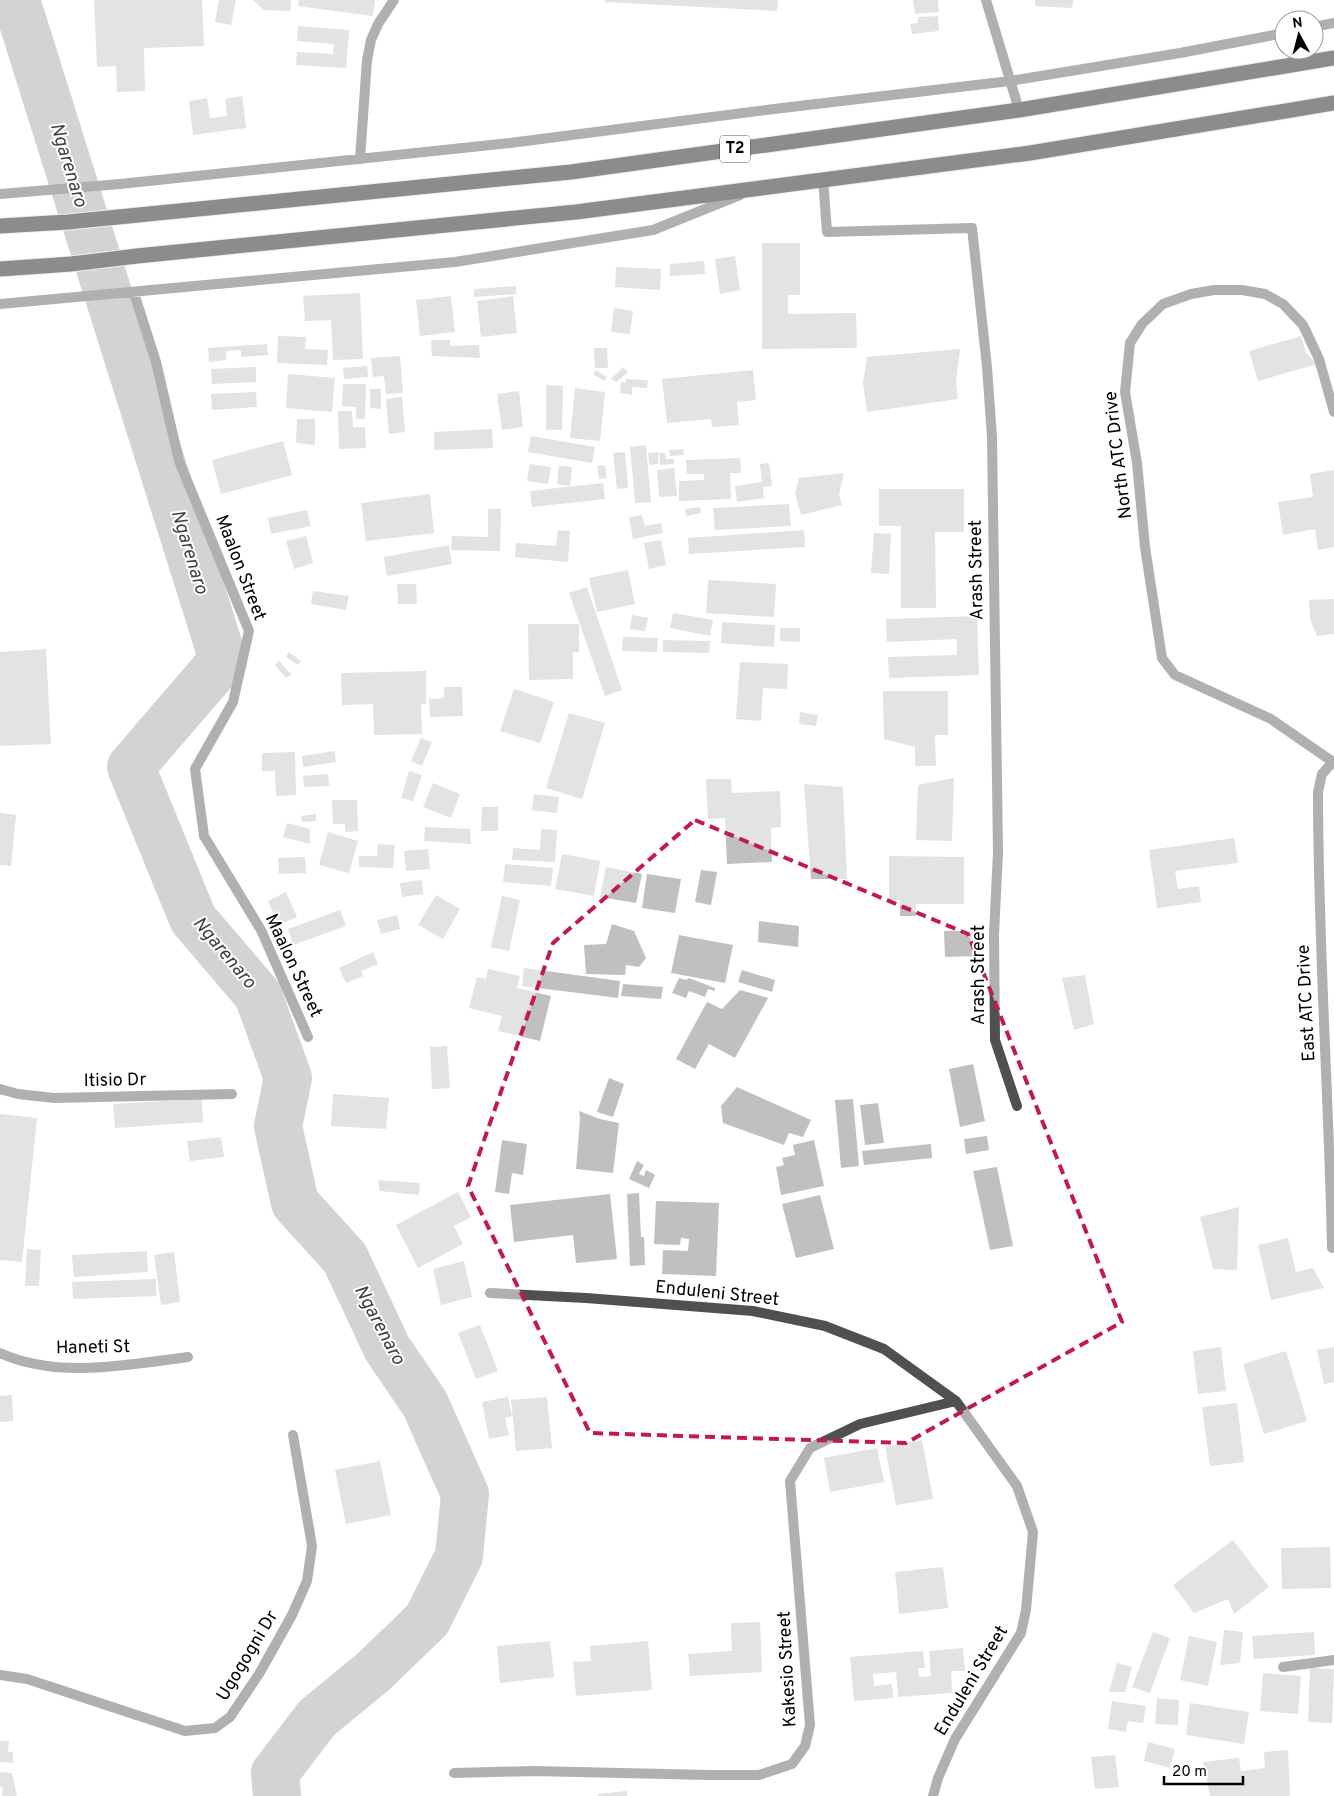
<svg xmlns="http://www.w3.org/2000/svg" width="1334" height="1796" font-family="Overpass,sans-serif">
<rect width="100%" height="100%" fill="#fff"/>
<g fill="none" stroke-linecap="round" stroke-linejoin="round">
<path stroke="#9e9e9e" stroke-width="48" d="M16,0L223,660L131,767L193,919L258,995L288,1078L278,1126L295,1203L345,1258L387,1348L425,1404L465,1494L459,1556L427,1620L373,1672L317,1718L275,1773L277,1796"/>
</g>
<path fill="#c0c0c0" d="M94,0H202L204,46L144,48L145,91L117,92L116,66L97,67Z
M219,0H236L231,25L215,22Z
M253,0H291L290,11L264,10Z
M299,0H375L373,16L298,6Z
M605,0H778L777,11L605,2Z
M913,0H938L939,12L915,14Z
M1035,0H1073L1072,8L1035,6Z
M938,16L939,31L912,34L910,24L918,23V17Z
M298,26L349,30L346,68L296,65L297,52L333,54L334,44L297,41Z
M242,96L246,128L193,135L189,101L207,98L210,118L227,116L225,99Z
M762,243H800V295H788V314L856,313L857,348L762,349Z
M735,256L740,290L720,294L715,259Z
M704,261L705,274L670,276V264Z
M616,267L661,269L660,290L615,287Z
M516,286V294L474,297V289Z
M360,293L363,359L333,360L331,320L305,321L303,296Z
M451,296L455,332L420,336L416,300Z
M513,296L517,333L481,337L477,301Z
M614,308L633,311L630,334L611,332Z
M278,336L306,337L305,349L328,350L327,365L277,363Z
M1301,336L1306,353L1317,364L1258,381L1249,351Z
M431,340H450V346L479,345L480,358L432,356Z
M267,344L268,355L241,357V350L226,351V360L209,362L208,348Z
M594,348H607L608,368H595Z
M960,349L956,382L958,399L867,412L863,383L867,357Z
M400,356L403,393L386,394L384,376L373,377L371,358Z
M367,366L368,377L344,379L343,368Z
M256,367V382L212,384L211,369Z
M623,367L628,372L617,382L611,379Z
M596,370L607,377L604,381L593,374Z
M753,370L756,400L737,402L739,425L712,427L711,419L667,423L662,379Z
M288,374L335,378L332,412L286,408Z
M626,379L648,380L647,388L632,387V395L620,393L621,381L625,383Z
M343,384H366L365,419H356V407L342,406Z
M546,385L563,386L562,430H546Z
M575,388L605,392L600,441L570,438Z
M370,389H381V409L370,408Z
M519,391L523,427L502,430L497,394Z
M256,392L257,407L212,410L211,394Z
M402,397L405,432L389,434L386,399Z
M338,411H352L353,427H365L366,448L339,449Z
M297,419H315V445L296,443Z
M492,429L493,448L434,450V432Z
M531,436L595,447L592,463L528,452Z
M283,441L292,475L221,494L212,460Z
M646,445L651,502L635,503L630,447Z
M683,449L684,455L670,456L669,450Z
M625,452L628,488L617,489L613,453Z
M658,452V464L649,465L648,453Z
M659,453H665L666,459H674V464L660,465Z
M740,458L741,473H730L731,499L679,501V481L704,480V474H687L686,460Z
M769,463L772,486L763,487L764,498L737,502L735,486L762,482L760,464Z
M530,464L551,467L548,484L527,481Z
M605,465L607,478L599,479L597,466Z
M559,466L572,467L570,486L557,484Z
M674,468L677,496L659,497L657,470Z
M1334,470V547L1318,550L1315,529L1283,535L1278,502L1313,497L1310,474Z
M844,473L839,494L842,505L801,515L795,493L799,478Z
M603,483L605,499L532,507L530,491Z
M879,489H964V532H935L936,608H901V526H879Z
M430,494L434,533L366,541L361,503Z
M789,504L791,526L715,530L713,508Z
M700,507L701,513L686,516L685,509Z
M488,509H501L500,551L451,550L452,536L488,537Z
M307,510L311,526L271,534L268,518Z
M642,515L645,526L661,523L663,533L633,539L629,517Z
M558,530L570,531L568,562L515,557L516,543L556,546Z
M804,530L805,547L689,554L688,538Z
M874,533L891,534L889,574L871,573Z
M306,536L313,563L294,569L286,541Z
M661,540L666,565L649,569L644,543Z
M449,545L452,564L387,576L384,557Z
M628,570L635,604L597,612L589,578Z
M708,580L776,584L774,617L706,613Z
M397,584H416L417,604H398Z
M587,587L622,690L605,696L569,593Z
M313,591L349,596L346,610L311,604Z
M1334,599V634L1317,636L1310,619L1309,600Z
M673,613L713,620L710,636L670,628Z
M632,615L648,618L645,631L630,629Z
M977,616L979,675L889,678L888,657L957,655V639L887,642L886,619Z
M722,622L775,625L774,647L721,643Z
M528,624H579V652H573V679L529,680Z
M780,628H800V642L780,641Z
M623,637L658,638L657,652L622,651Z
M663,640L710,641L709,653L663,652Z
M46,649L51,744L0,746V652Z
M289,652L301,661L298,665L286,657Z
M279,661L291,674L286,678L275,665Z
M740,662L788,664L787,689L763,688L761,721L736,719Z
M426,671V704H421L422,734L374,735L373,704L342,705L341,673Z
M444,687H462L463,716L430,717L429,699L444,698Z
M514,689L554,702L540,743L500,731Z
M883,691H948V735H935L936,766H915V747L884,739Z
M800,712L818,715L816,726L799,724Z
M569,713L605,723L582,799L546,788Z
M421,738L432,742L422,766L411,761Z
M335,751L336,762L303,767L302,756Z
M295,752L296,795L276,796L275,771H262V753Z
M409,771L422,775L413,801L401,798Z
M328,774L329,786L304,787L303,776Z
M954,778L952,841L916,840L918,785Z
M706,779H731L732,793L780,791L781,827L771,828L772,862L727,864L725,818L708,819Z
M433,783L460,794L451,818L423,807Z
M804,784L843,787L847,879H811Z
M534,794L559,797L557,813L532,810Z
M332,800H357L358,831L345,832V824H333Z
M482,807H498V831H481Z
M0,813L16,815L11,866L0,865Z
M316,814V821L302,822L301,816Z
M287,823L310,829V844L283,837Z
M425,827L470,829L471,844L424,841Z
M541,829L557,830L555,862L512,860L513,848L540,850Z
M328,832L358,841L349,873L319,865Z
M1234,838L1238,863L1175,871L1178,889L1199,886L1201,902L1157,908L1149,850Z
M378,844L395,845L393,868L359,867V856H377Z
M428,849L430,869L406,871L404,851Z
M562,854L600,861L594,896L555,889Z
M889,856L964,857V904H916V916H900V900H889Z
M305,857L306,873L279,874L278,858Z
M505,864L553,868L551,886L503,882Z
M606,867L642,874L636,903L600,897Z
M701,870L717,872L711,905L695,902Z
M647,874L681,879L675,913L642,908Z
M422,880L423,894L402,897L400,883Z
M286,892L297,917L279,925L268,901Z
M436,895L460,909L443,939L418,925Z
M502,896L520,900L509,951L491,947Z
M340,910L346,926L293,945L288,929Z
M397,915L400,929L381,934L377,920Z
M759,921L799,926L798,947L758,942Z
M612,924L634,931L646,958L639,967L626,965L625,975L586,974L584,945L606,944Z
M982,930V956L945,957L944,931Z
M679,935L733,945L725,983L671,973Z
M373,952L378,964L361,971L363,976L346,983L339,968Z
M524,968L620,981L618,998L522,986Z
M488,969L520,976L517,988L551,996L540,1041L498,1031L502,1016L469,1008L477,977L486,979Z
M742,970L775,980L772,992L738,982Z
M1085,975L1094,1024L1074,1030L1062,978Z
M679,978L686,980L689,978L715,988V991L708,989L705,997L689,991L686,998L672,993Z
M623,984L663,987L661,999L621,996Z
M740,990L768,998L735,1058L709,1044L695,1069L676,1059L707,1002L722,1009Z
M447,1046L450,1088L432,1089L430,1047Z
M973,1064L985,1121L960,1127L949,1069Z
M609,1078L624,1084L613,1117L597,1112Z
M737,1087L811,1120L803,1137L789,1133L784,1145L723,1123L721,1106Z
M333,1094L389,1098L386,1129L331,1126Z
M202,1099L203,1122L115,1128L113,1104Z
M853,1099L859,1166L841,1168L835,1100Z
M878,1103L884,1143L865,1145L860,1105Z
M579,1111L600,1119L619,1123L613,1173L576,1169L580,1119Z
M0,1114L37,1118L22,1262L0,1260Z
M987,1136L989,1150L966,1154L964,1139Z
M221,1137L224,1157L190,1161L187,1141Z
M502,1140L527,1144L523,1175L512,1173L509,1194L495,1192Z
M814,1140L824,1186L781,1195L776,1167L784,1165L782,1158L795,1155L793,1145Z
M931,1144L932,1158L864,1165L862,1151Z
M637,1161L644,1165L639,1174L644,1176L646,1170L655,1175L649,1188L629,1179Z
M997,1167L1013,1246L990,1250L973,1171Z
M378,1180L420,1183L419,1195L380,1191Z
M458,1192L471,1217L454,1226L463,1244L418,1268L396,1225Z
M639,1193L641,1237H644L645,1265L630,1266L627,1194Z
M610,1194L617,1259L576,1263L573,1235L514,1242L510,1205Z
M820,1195L834,1249L796,1258L782,1204Z
M656,1201L719,1203L716,1276L662,1274L663,1250L688,1251L689,1239L681,1238L680,1245L654,1244Z
M1239,1207L1237,1270L1213,1269L1200,1217Z
M1288,1238L1296,1272L1313,1268L1324,1288L1271,1300L1258,1245Z
M27,1249L41,1250L39,1286H25Z
M147,1251L148,1272L74,1277L72,1255Z
M174,1252L180,1302L161,1305L154,1255Z
M464,1261L472,1297L441,1305L433,1269Z
M156,1279V1296L73,1299L72,1282Z
M480,1325L498,1371L476,1379L458,1333Z
M1221,1347L1226,1391L1198,1394L1193,1351Z
M1334,1347V1382L1324,1384L1317,1350Z
M1286,1351L1307,1421L1264,1434L1243,1364Z
M12,1395L13,1421L0,1422V1396Z
M508,1397L512,1416L505,1418L509,1435L489,1439L482,1402Z
M547,1397L552,1448L516,1451L511,1400Z
M1237,1403L1244,1462L1210,1466L1202,1407Z
M922,1440L933,1499L896,1505L885,1447Z
M877,1448L884,1482L830,1492L824,1458Z
M380,1461L391,1515L346,1524L335,1470Z
M1233,1540L1269,1587L1234,1614L1228,1599L1194,1613L1173,1585Z
M1330,1547L1331,1588L1282,1589L1281,1548Z
M943,1567L948,1608L899,1614L895,1572Z
M760,1622L762,1672L690,1676L688,1654L732,1651L731,1623Z
M1224,1630L1243,1632L1240,1663L1220,1665Z
M1153,1632L1170,1638L1150,1693L1132,1687Z
M1314,1632L1315,1655L1254,1659L1252,1636Z
M1189,1636L1217,1642L1208,1686L1180,1680Z
M550,1641L554,1677L500,1683L497,1646Z
M648,1641L652,1690L576,1696L573,1662L591,1661L590,1646Z
M963,1648L965,1671H951L952,1693L898,1697L896,1672L873,1674L874,1686L892,1684L893,1698L854,1701L850,1657L923,1651L925,1668H918L919,1677L931,1676L929,1651Z
M1117,1663L1132,1667L1125,1692H1109Z
M1310,1668L1334,1669L1332,1723L1308,1722Z
M1263,1673L1301,1676L1298,1714L1260,1711Z
M1157,1698L1179,1700L1178,1725L1155,1724Z
M1112,1701L1146,1706L1143,1723L1128,1721L1126,1732L1108,1729Z
M1190,1703L1249,1712L1244,1744L1186,1735Z
M0,1741H9L8,1752H13V1763L0,1762Z
M1148,1742L1175,1749L1170,1768L1144,1761Z
M1288,1750L1290,1796H1210L1203,1762L1239,1758L1241,1771L1265,1768L1264,1752Z
M1115,1755L1119,1787L1095,1789L1091,1757Z
M0,1772L12,1773L17,1796H2L3,1787H0Z
M627,1791V1796H598V1794Z"/>
<g fill="none" stroke-linecap="round" stroke-linejoin="round">
<defs>
<path id="highway" d="M0,226L68,222L571,172L1019,110L1334,58
M0,269L71,264L137,256L576,212L1030,153L1334,103"/>
</defs>
<use href="#highway" stroke="#dbdbdb" stroke-width="17"/>
<path stroke="#505050" stroke-width="10" d="M986,0L1019,110
M1314,27L1334,23
M360,159L367,60L371,40L378,24L394,0
M823,179L827,232L972,228L987,367L992,437L998,852L994,934L995,1040L1017,1106
M0,194L120,184L510,143L774,109L1010,81L1180,53L1284,33
M134,293L156,362L179,461L249,631L233,702L195,769L204,836L261,930L308,1037
M0,304L455,262L653,230L740,195
M1333,762L1271,719L1175,675L1162,658L1145,547L1137,463L1125,392L1130,343L1142,324L1163,304L1191,294L1214,290H1242L1265,294L1283,304L1303,325L1319,359L1334,412
M0,1089L18,1094L54,1098L232,1094
M1332,1248C1329,1096 1318,944 1318,792L1322,774L1334,761
M490,1293L586,1298L753,1311L825,1326L884,1349L956,1401L1017,1486L1033,1532L1026,1610L1021,1633L955,1739L938,1778L933,1796
M0,1353C57,1379 127,1365 188,1357
M1283,1667L1334,1660
M0,1675L27,1679L185,1731L215,1728L230,1717L259,1674L292,1615L307,1581L312,1546L293,1435
M454,1773L534,1771L709,1775H759L792,1764L805,1746L810,1725L790,1481L810,1448L860,1424L956,1401"/>
<use href="#highway" stroke="#000" stroke-width="15"/>
</g>
<path d="M0 0H1334V1796H0ZM695,820L968,934L1122,1322L906,1443L590,1433L468,1186L553,943Z" fill="#fff" fill-opacity=".55" fill-rule="evenodd"/>
<path fill="none" stroke="#c2185b" stroke-width="4" stroke-dasharray="10 6" stroke-linejoin="round" d="M695,820L968,934L1122,1322L906,1443L590,1433L468,1186L553,943Z"/>
<g text-anchor="middle" dominant-baseline="central" stroke-width="4" stroke-linejoin="round" paint-order="stroke">
<rect fill="#fff" stroke="#4c4c4c" stroke-width="1" x="720" y="135.5" width="30" height="27" rx="4"/>
<g font-size="16" font-weight="bold" fill="#000">
<text x="735" y="149">T2</text>
</g>
<g font-size="18" fill="#000" stroke="#fff">
<text transform="translate(1119 455) rotate(-97)">North ATC Drive</text>
<text transform="translate(240 568) rotate(69)">Maalon Street</text>
<text transform="translate(977 570) rotate(-91)">Arash Street</text>
<text transform="translate(293 966) rotate(65)">Maalon Street</text>
<text transform="translate(979 975) rotate(-90)">Arash Street</text>
<text transform="translate(1307 1003) rotate(-93)">East ATC Drive</text>
<text transform="translate(115 1081) rotate(-1)">Itisio Dr</text>
<text transform="translate(717 1294) rotate(6)">Enduleni Street</text>
<text transform="translate(93 1348) rotate(-1)">Haneti St</text>
<text transform="translate(248 1656) rotate(-59)">Ugogogni Dr</text>
<text transform="translate(788 1669) rotate(-93)">Kakesio Street</text>
<text transform="translate(972 1681) rotate(-59)">Enduleni Street</text>
</g>
<g font-size="19" font-style="italic" fill="#3f3f3f" stroke="#fff">
<text transform="translate(68 165) rotate(73)">Ngarenaro</text>
<text transform="translate(189 552) rotate(73)">Ngarenaro</text>
<text transform="translate(224 953) rotate(50)">Ngarenaro</text>
<text transform="translate(379 1325) rotate(62)">Ngarenaro</text>
</g>
</g>
<g transform="translate(1299 35) rotate(353)"><circle r="24" fill="#ffffff" stroke="#999999"/>
<path d="M0-4L9 19L0 12L-9 19Z" fill="#000000"/>
<text y="-8" font-size="14" font-weight="bold" text-anchor="middle" fill="#000000">N</text>
</g>
<path d="M1164 1776v8h79v-8" fill="none" stroke="#000000" stroke-width="2.5"/>
<text x="1172" y="1776" font-size="15" fill="#000000" stroke="#ffffff" stroke-width="4" paint-order="stroke">20 m</text>
</svg>
